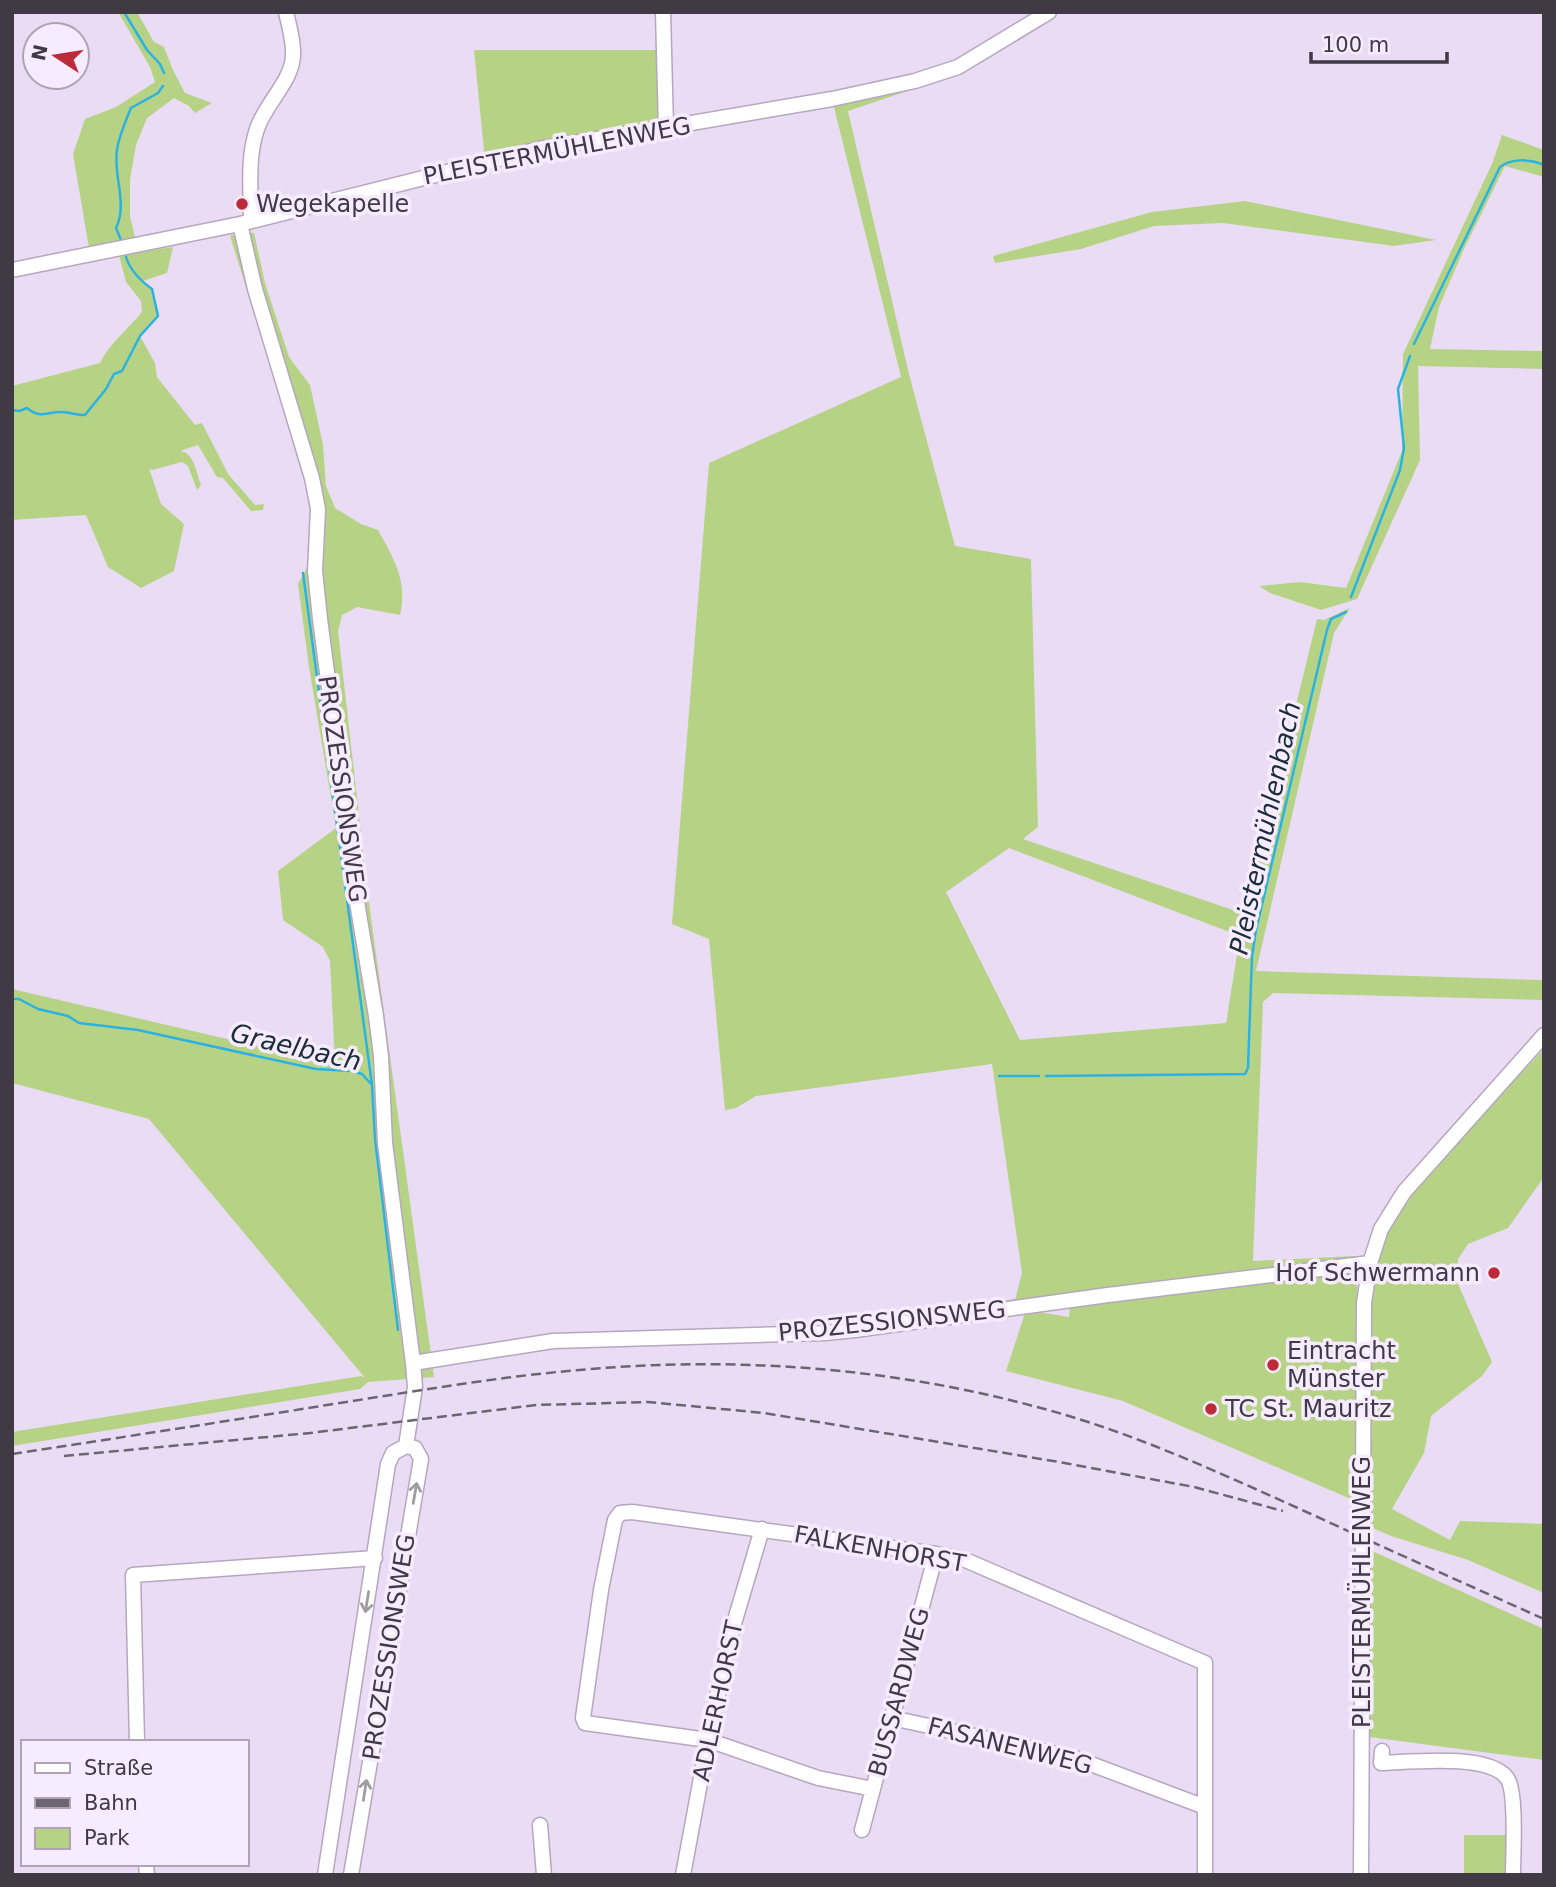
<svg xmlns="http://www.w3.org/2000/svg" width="1556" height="1887" font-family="'DejaVu Sans',sans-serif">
<rect width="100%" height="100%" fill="#ebdcf5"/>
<path fill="#b6d385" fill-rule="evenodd" d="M118,12H137L154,42L164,47L173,70L185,93L212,103L195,113L189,106L174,98L147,118L136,145L130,180V217L137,245L90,254L73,154L85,119L116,107L155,82L150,67Z
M474,50H665L666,128L485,161Z
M961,73L848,111L909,374L955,546L1031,559L1038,827L1023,839L1245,914L1317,619L1324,620L1350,608L1334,633L1256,971L1544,980V1000L1273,993L1263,1002L1253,1261L1354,1256L1355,1262L1014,1304L1022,1273L992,1064L756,1096L736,1108L725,1110L709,939L672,924L709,463L901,377L832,99ZM1009,848L1240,936L1226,1023L1020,1040L946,892Z
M1502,135L1544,150V177L1505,166L1464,249L1439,307L1430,349L1544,351V369L1418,366L1420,460L1357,599L1321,610L1270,593L1259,586L1300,582L1346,588L1402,451L1403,354L1492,164Z
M1245,201L1436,240L1394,246L1223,223L1154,226L1081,249L995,263L993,256L1152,212Z
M242,232L254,233L265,283L289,357L310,385L323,445L326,486L335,508L361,524L378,530C394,559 408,581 400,615L357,607L342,615L338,631L369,903L434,1377L368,1382L360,1389L12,1446V1432L361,1376L365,1378L149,1119L12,1083V989L335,1064L330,961L323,947L283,920L278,871L336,828L309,667L298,584L309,564L314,502L230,236Z
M173,247L167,273L143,281L152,289L158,316L140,336L155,363L157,377L195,425L202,423L228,474L255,505L264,504L263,510L251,511L223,478L217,477L198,445L180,451C195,453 196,473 201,485L197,490L188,466L182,462L152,470L149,468L161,504L184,524L174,571L141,588L108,567L86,515L12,520V386L100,363C108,345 129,328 142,312L141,301L126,282L119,255Z
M1544,1049V1177L1508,1228L1468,1244L1458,1259V1284L1492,1362L1482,1376L1431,1416L1424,1453L1392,1509L1450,1540L1460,1521L1544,1524V1593L1468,1560L1391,1536L1368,1526L1372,1265L1402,1198Z
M1357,1267L1358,1502L1123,1401L1006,1371L1026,1310L1069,1317L1070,1305Z
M1370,1550L1544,1629V1760L1369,1737Z
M1464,1835H1508V1875H1464Z"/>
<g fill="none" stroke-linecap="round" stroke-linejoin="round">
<path stroke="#2bb2e1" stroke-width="2.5" d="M124,12L147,50L160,64L164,73
M121,240L116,228C128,204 113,175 117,150C118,140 127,117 131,108L158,93L163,86
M1414,344L1500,167C1511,158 1531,159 1544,165
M12,410L19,411L27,408C40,419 46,412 61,412C68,412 77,415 85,415L106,389L114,374L122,371L140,336L158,316L152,289C141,281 130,270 126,257
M303,573L372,1085L375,1139L398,1330
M1351,597L1400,470L1404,448L1398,389L1410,356
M12,999H19L38,1009L68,1016L79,1023L138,1030L316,1069L352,1071L362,1074L372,1085
M999,1076H1039
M1046,1076L1245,1074L1248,1068L1252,956L1256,930L1327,630L1331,619L1346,612"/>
<defs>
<path id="minor" d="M663,12L666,128
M251,221C251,191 247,158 257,129C265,104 292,81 293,56C294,41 289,26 286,12
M240,224L255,289L312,478L318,509L315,571L320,619L357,902L376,1016L381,1056L385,1143L413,1363L415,1387L406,1446
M12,270L240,224L539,149L832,99L915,81L958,67L1049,12
M413,1363L553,1341L825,1333L855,1330L1108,1295L1370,1263
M892,1718L1075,1758L1205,1807
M137,1742L133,1575L375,1558
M1382,1751L1381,1763C1410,1762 1489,1753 1507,1778C1517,1791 1513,1855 1513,1875
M873,1789L818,1778L708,1740L585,1723L583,1718L601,1590L615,1520L620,1513L632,1512L936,1554L963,1559L1205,1663V1875
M540,1825L544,1875
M862,1830L936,1554
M146,1864L147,1875
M325,1875L388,1464L393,1453L406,1446L415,1448L421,1459L351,1875
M683,1875L708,1740L730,1637L762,1529
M1361,1875L1364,1303L1370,1263L1381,1229L1404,1192L1544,1035"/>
</defs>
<use href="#minor" stroke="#b5a7be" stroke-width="17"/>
<use href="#minor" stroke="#fff" stroke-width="14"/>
<path stroke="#6d6472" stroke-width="2.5" stroke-dasharray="10 5" stroke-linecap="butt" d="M12,1454C117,1438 222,1422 327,1405C411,1392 495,1377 579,1370C732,1356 889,1367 1037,1407C1133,1432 1222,1474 1311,1514C1389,1550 1466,1584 1544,1619
M64,1456L310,1433L536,1405L648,1402L764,1413L1059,1462L1194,1487L1283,1511"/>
</g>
<defs><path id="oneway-shaft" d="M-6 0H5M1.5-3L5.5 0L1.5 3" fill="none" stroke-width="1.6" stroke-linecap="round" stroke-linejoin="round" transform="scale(1.75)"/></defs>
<g stroke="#a09ca2">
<use href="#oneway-shaft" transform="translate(415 1493) rotate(-80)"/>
<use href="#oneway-shaft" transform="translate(367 1602) rotate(99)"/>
<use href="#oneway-shaft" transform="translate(365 1790) rotate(-81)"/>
</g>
<g fill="#bc2b3a" stroke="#f7ebff" stroke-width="2.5">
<circle cx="242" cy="204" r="7"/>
<circle cx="1494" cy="1273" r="7"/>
<circle cx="1273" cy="1365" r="7"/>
<circle cx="1211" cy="1409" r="7"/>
</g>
<g text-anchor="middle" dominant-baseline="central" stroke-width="7" stroke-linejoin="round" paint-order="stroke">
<g font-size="24" fill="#403a44" stroke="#f7ebff">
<text transform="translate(557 151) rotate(-11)">PLEISTERMÜHLENWEG</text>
<text transform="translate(342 789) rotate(82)">PROZESSIONSWEG</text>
<text transform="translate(892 1321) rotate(-6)">PROZESSIONSWEG</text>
<text transform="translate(880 1549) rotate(10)">FALKENHORST</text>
<text transform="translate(1362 1592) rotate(-90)">PLEISTERMÜHLENWEG</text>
<text transform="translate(389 1647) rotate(-81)">PROZESSIONSWEG</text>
<text transform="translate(899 1692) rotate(-75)">BUSSARDWEG</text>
<text transform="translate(718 1701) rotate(-78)">ADLERHORST</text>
<text transform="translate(1010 1746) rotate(14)">FASANENWEG</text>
</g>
<g font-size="24" fill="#403a44" stroke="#f7ebff" text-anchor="start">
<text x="256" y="204">Wegekapelle</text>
<text x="1480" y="1273" text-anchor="end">Hof Schwermann</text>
<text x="1287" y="1351">Eintracht<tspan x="1287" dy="28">Münster</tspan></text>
<text x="1225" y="1409">TC St. Mauritz</text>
</g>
<g font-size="26" font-style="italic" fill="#192e37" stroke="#f7ebff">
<text transform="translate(1265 828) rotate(-78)">Pleistermühlenbach</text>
<text transform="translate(296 1047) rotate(13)">Graelbach</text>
</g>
</g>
<rect width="1556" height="1887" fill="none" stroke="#403a44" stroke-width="28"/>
<rect x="21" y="1740" width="228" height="126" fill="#f7ebff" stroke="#aea4b4" stroke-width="2"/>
<rect x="35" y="1763" width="35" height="10" fill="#ffffff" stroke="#aea4b4" stroke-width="2"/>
<text x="84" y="1775" font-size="21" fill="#403a44">Straße</text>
<rect x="35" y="1798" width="35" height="10" fill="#6d6472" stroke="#aea4b4" stroke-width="2"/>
<text x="84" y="1810" font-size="21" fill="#403a44">Bahn</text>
<rect x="35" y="1828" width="35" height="21" fill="#b6d385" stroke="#aea4b4" stroke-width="2"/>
<text x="84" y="1845" font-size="21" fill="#403a44">Park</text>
<g transform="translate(56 56) rotate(282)"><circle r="33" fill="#f7ebff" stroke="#aea4b4" stroke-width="2"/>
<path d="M0-5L12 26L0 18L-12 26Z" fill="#bc2b3a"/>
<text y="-10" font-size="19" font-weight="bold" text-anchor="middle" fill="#403a44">N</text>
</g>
<path d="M1311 52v10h136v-10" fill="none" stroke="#403a44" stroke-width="3.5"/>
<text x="1322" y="52" font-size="21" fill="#403a44" stroke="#f7ebff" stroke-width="5" paint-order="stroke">100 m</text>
</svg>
